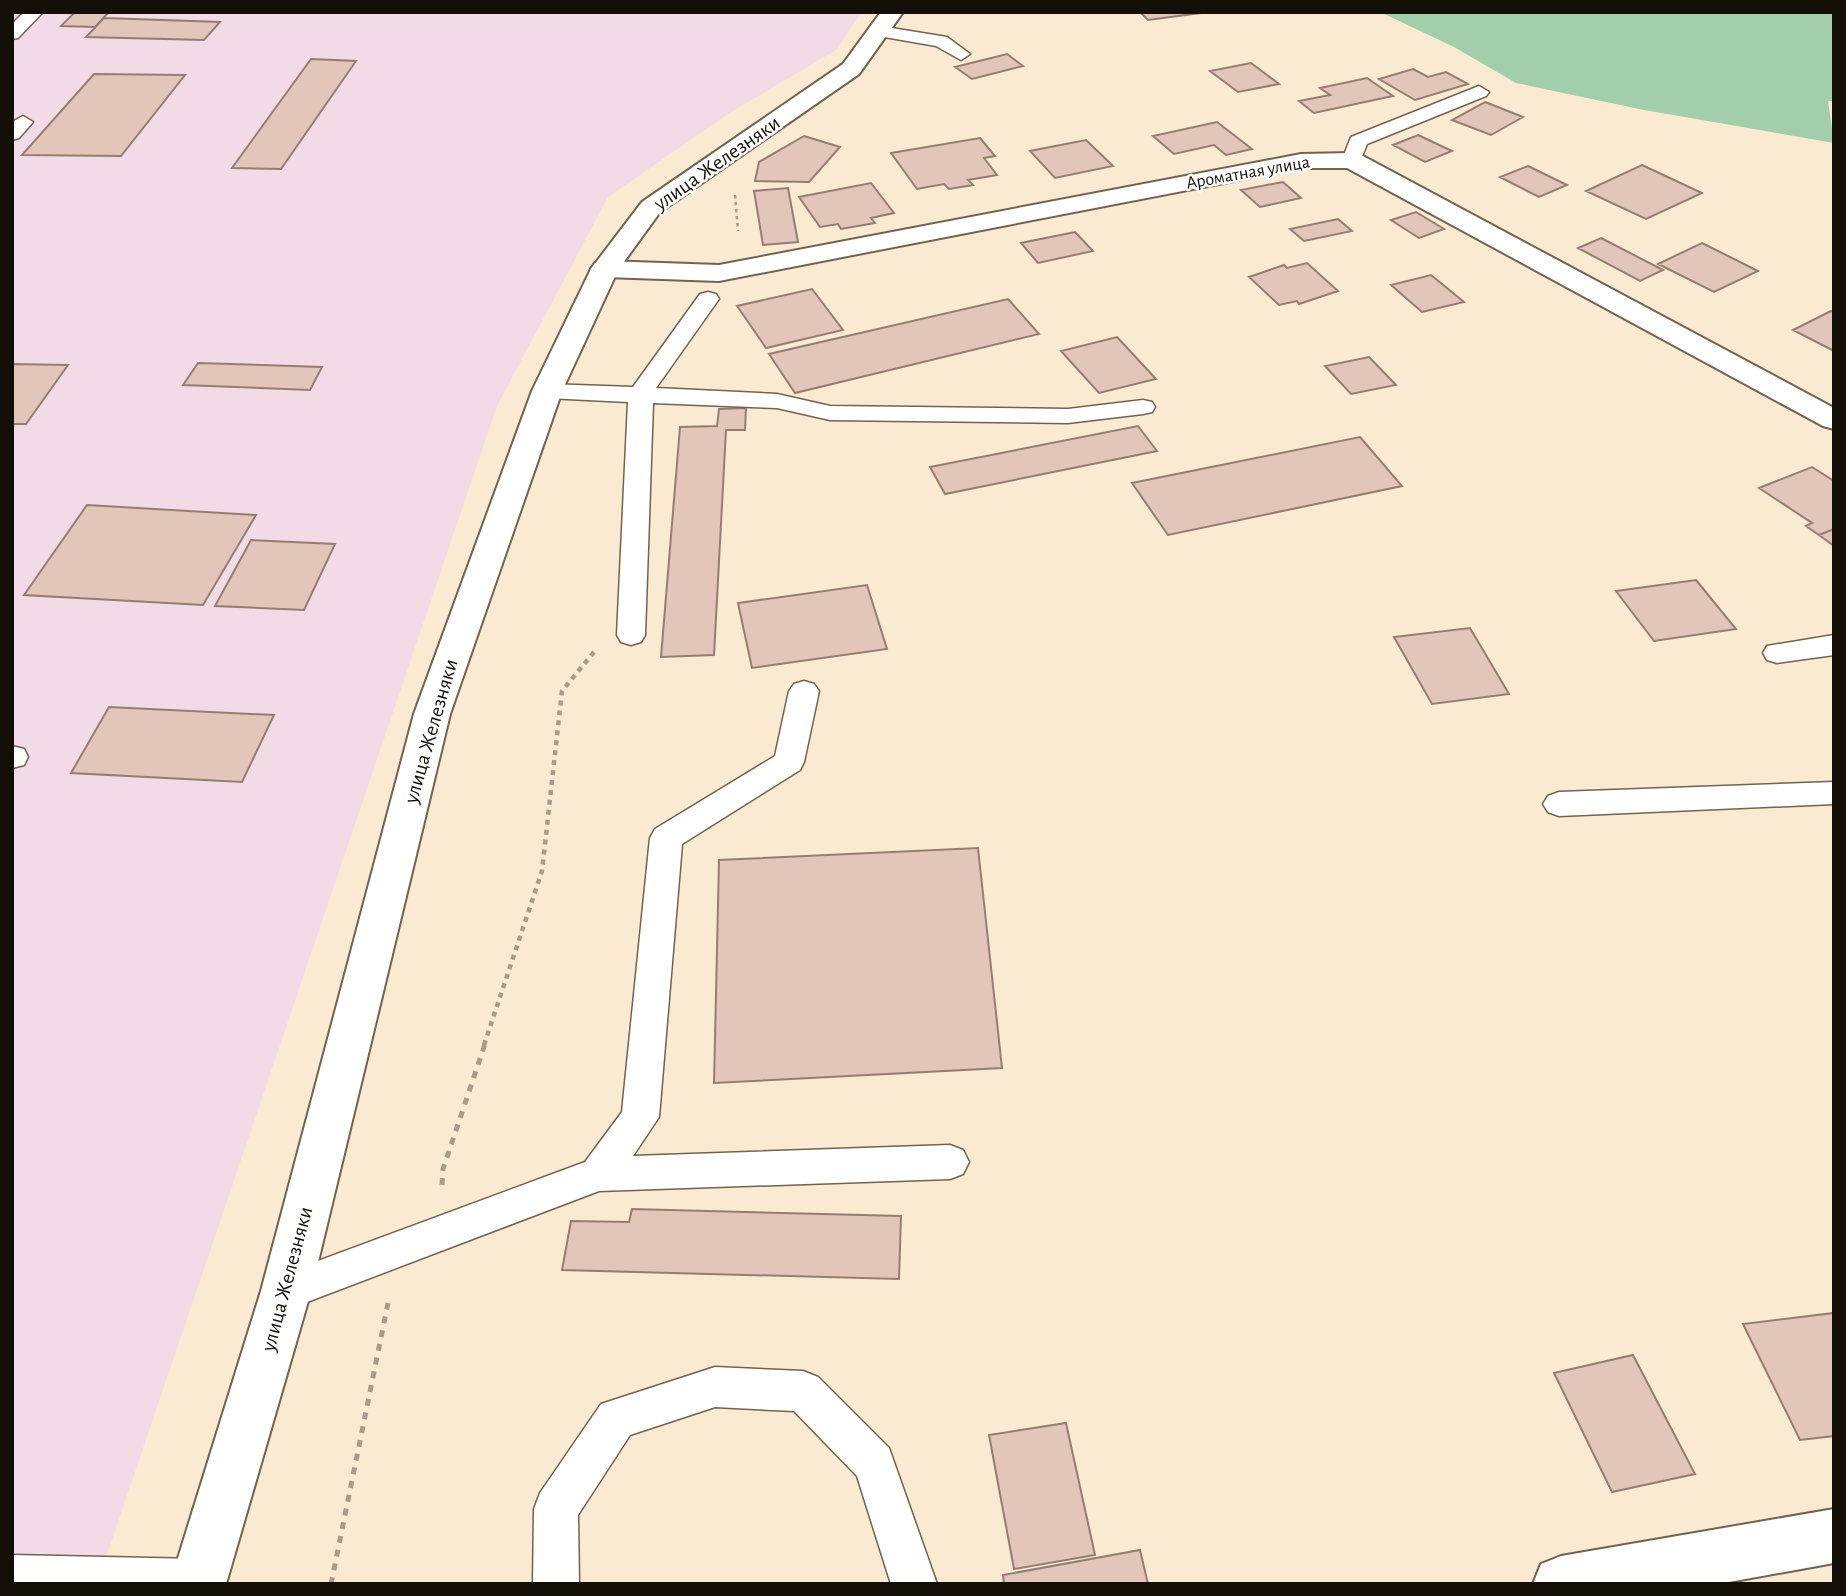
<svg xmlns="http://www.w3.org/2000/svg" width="1846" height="1596" font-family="'Alegreya Sans',sans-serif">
<rect width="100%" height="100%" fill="#faead2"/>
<path fill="#f2dbe7" d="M12,12H862L836,50L728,114L608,197L497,406L97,1584H12Z"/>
<path fill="#a3ceab" d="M1380,12H1834V101H1828L1834,143L1644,110L1516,83L1454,47Z"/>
<path fill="#e1c6b9" stroke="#967d71" stroke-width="2" d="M75,12H109L95,27L61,26Z
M1140,12H1200L1201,13L1148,20Z
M104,18L220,22L204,40L86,37Z
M1007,54L1023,66L972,79L955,67Z
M311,59L356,61L281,169L232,168Z
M1251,63L1279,84L1238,92L1210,71Z
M1413,69L1428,77L1446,72L1468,84L1415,100L1379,79Z
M94,74L185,75L121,156L22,155Z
M1367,78L1393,96L1314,113L1299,101L1330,95L1320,88Z
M1485,102L1523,117L1491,135L1452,120Z
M1217,122L1252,149L1226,155L1214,145L1174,154L1153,136Z
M1418,135L1452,151L1425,162L1393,145Z
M804,136L840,147L809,182L755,181L759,162Z
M980,138L995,156L984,158L997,175L968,180L973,185L949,189L944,184L917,189L891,153Z
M1086,140L1113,166L1055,178L1030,151Z
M1642,165L1702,193L1646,219L1586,191Z
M1528,166L1567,185L1539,197L1500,177Z
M1283,182L1301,198L1260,207L1241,190Z
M871,183L894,213L871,218L875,223L841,229L838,224L820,227L799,197Z
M788,188L798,242L763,245L754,191Z
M1416,212L1444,229L1419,238L1391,220Z
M1338,219L1352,231L1304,241L1290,229Z
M1075,232L1093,251L1038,263L1021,243Z
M1601,238L1663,270L1640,281L1578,248Z
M1702,243L1758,271L1714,292L1658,264Z
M1307,263L1338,291L1299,304L1297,301L1279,305L1249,277L1284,265L1287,268Z
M1431,275L1464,302L1422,312L1391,285Z
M812,289L843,330L766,348L737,306Z
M1008,299L1039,334L795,393L769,354Z
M1831,311L1834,313V351L1793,330Z
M1117,337L1156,379L1099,393L1061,351Z
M1369,357L1396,385L1351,394L1325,366Z
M198,363L322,367L310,390L183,385Z
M12,364L68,365L26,424H12Z
M746,408L745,430H726L714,655L661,657L680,427L717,426L719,409Z
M1138,426L1157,451L945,494L930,467Z
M1360,437L1402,486L1168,535L1132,483Z
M1812,467L1834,481V529L1819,535L1806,526L1812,523L1759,488Z
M87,505L256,515L203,605L24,595Z
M1834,529V546L1819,535Z
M251,540L335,544L304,610L215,606Z
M1696,580L1736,629L1654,641L1616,591Z
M867,585L887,649L752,668L738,603Z
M1470,628L1509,694L1432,704L1394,637Z
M109,707L274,715L242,782L71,773Z
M978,848L1002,1068L714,1083L719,860Z
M632,1209L901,1216L899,1279L562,1270L571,1221L629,1222Z
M1834,1313V1436L1800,1440L1743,1324Z
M1633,1355L1695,1474L1612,1492L1554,1373Z
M1066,1423L1095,1555L1014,1569L989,1435Z
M1140,1550L1148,1584H1004L1003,1575Z"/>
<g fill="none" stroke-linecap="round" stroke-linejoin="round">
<defs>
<path id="lane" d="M24,12H43L18,38L12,39V24Z
M879,26L947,37L970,54L961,60L936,46L873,35L870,31Z
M1479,86L1489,92L1486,96L1367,144L1359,164H1345L1342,160L1351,137Z
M23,116L33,122L19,138L12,140V122Z
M708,292L716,294L719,299L656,388L777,394L830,406L1068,409L1143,400L1152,402L1155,407L1152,412L1143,414L1068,423L830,420L777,408L653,403L645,635L641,642L631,645L621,642L617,635L628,402L547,398L538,396L535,391L538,386L547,384L633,387L700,294Z
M1834,635V655L1777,663L1767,660L1763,653L1767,646Z
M804,681L814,684L819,691L804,762L800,770L682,844L659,1117L633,1156L950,1145L963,1150L969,1162L963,1174L950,1179L599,1191L286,1310L272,1304L266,1291L272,1278L585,1162L622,1112L650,838L655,829L775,756L789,691L794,684Z
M12,746L24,749L28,757L24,765L12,768Z
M1834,782V804L1559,816L1548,812L1543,804L1548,796L1559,792Z
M715,1367L803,1371L818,1377L889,1448L937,1584H891L857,1476L794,1411L715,1407L630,1435L578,1515L579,1584H533L534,1509L540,1493L601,1404Z
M12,1555L198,1559L214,1566L221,1582L12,1584Z"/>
<path id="street" d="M1352,153L1361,155L1834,408V429L1823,426L1347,168H1301L719,281L605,277L595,275L591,269L595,263L605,261L719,265L1301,154Z
M1834,1509V1563L1718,1584H1533L1541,1564L1561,1556Z"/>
<path id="secondary" d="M881,12H903L859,74L660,212L618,270L562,391L450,714L311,1291L226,1584H170L261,1291L414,714L532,391L591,269L642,202L843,64Z"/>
</defs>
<use href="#lane" stroke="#71634f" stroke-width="3"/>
<use href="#street" stroke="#71634f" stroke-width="4"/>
<use href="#secondary" stroke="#71634f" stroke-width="4"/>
<path stroke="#a89c89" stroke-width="2.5" stroke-dasharray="3.5 3.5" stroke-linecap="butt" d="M735,195L738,231"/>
<path stroke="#a89c89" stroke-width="4.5" stroke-dasharray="5 5" stroke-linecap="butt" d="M484,1045L542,871L562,691L594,652"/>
<path stroke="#a89c89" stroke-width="5" stroke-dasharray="7 7" stroke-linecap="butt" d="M442,1185L443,1169L485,1044
M331,1584L388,1303"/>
<use href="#lane" fill="#fff" fill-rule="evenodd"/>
<use href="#street" fill="#fff" fill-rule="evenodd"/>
<use href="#secondary" fill="#fff" fill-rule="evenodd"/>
</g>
<g text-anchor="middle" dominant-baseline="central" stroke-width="5" stroke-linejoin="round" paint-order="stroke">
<g font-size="18" fill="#130e06" stroke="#fff">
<text transform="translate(1248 173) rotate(-10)">Ароматная улица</text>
</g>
<g font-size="21" fill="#130e06" stroke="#fff">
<text transform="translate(717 163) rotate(-35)">улица Железняки</text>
<text transform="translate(431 731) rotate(-74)">улица Железняки</text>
<text transform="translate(287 1279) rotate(-75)">улица Железняки</text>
</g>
</g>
<rect width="1846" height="1596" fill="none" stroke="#130e06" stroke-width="28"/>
</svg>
